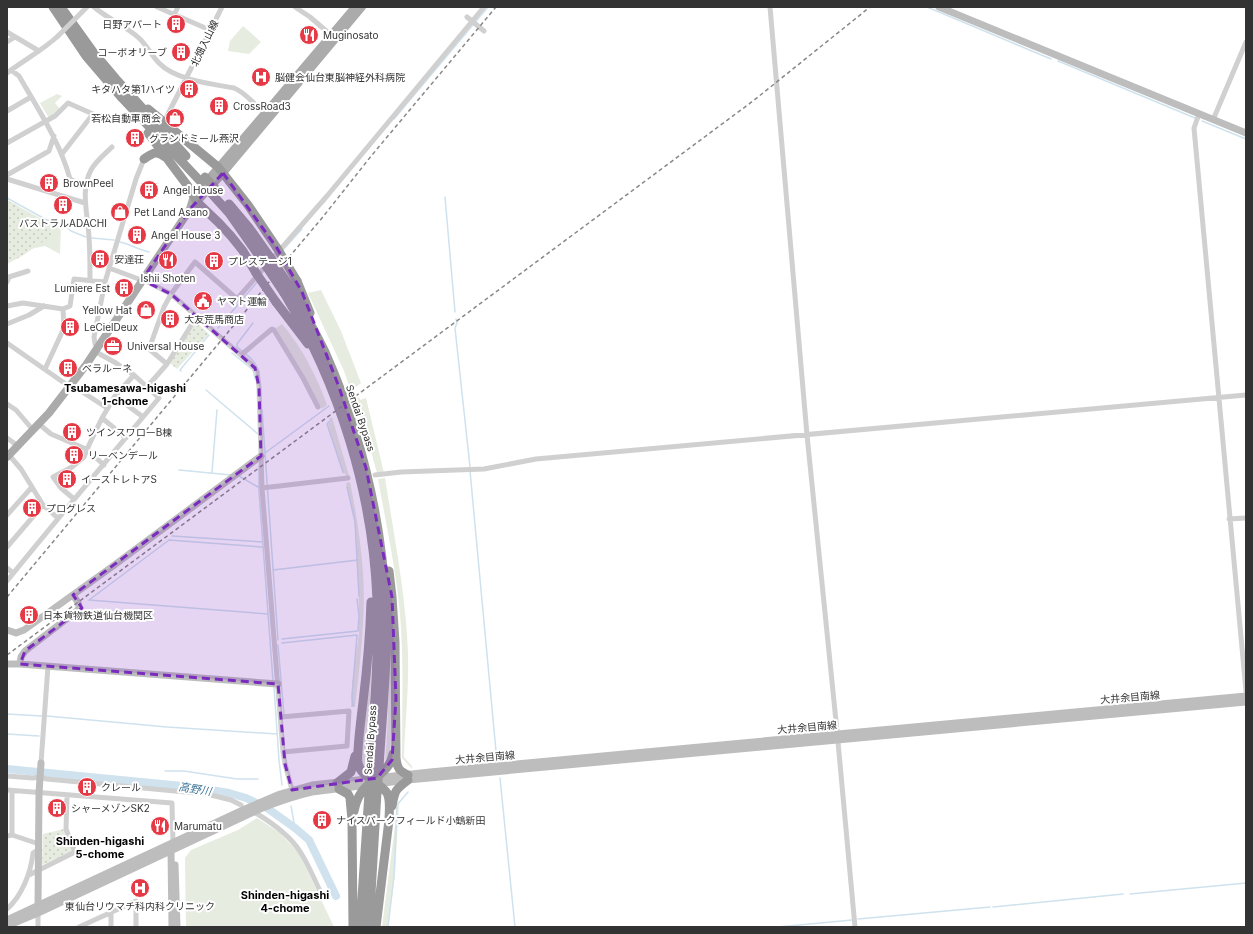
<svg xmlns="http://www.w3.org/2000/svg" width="1253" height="934" font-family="Inter,'Noto Sans JP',sans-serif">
<defs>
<pattern id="park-dots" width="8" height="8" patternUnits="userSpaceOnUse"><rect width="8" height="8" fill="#e6ecdf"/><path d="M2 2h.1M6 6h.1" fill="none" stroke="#c6cbc0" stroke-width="1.8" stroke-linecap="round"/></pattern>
</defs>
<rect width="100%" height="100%" fill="#fff"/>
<path fill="#e6ecdf" d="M243,26L261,42L249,54L228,51L230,41Z
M57,94L62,96L55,103L60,109L49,118L40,103Z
M7,200L40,218L61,226L60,254L45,246L30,249L7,219Z
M321,290L341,331L361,383L351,391L344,371L308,293Z
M282,324C302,347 317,377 327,405L322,409L276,328Z
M359,397L360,400L366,398L384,473H377L367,437L354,400Z
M332,417L349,476H346L345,473L343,474L328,424L331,422L329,419Z
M385,478C394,536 406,595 408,654C409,688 405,723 404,757L412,766V769L402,758C402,710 404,662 400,614C396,569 386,524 378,479Z
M350,482C356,512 361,543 363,573C366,616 360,663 355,707H351L352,684L359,634V609L356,528L346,483Z
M390,627L393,710L390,759L385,769L388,716Z
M371,661H372L370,699L366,738L365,770L360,759Z
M399,802L395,875L388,927H382L398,803Z
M257,818L280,833L299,853L334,927H186L185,858L191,850L238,830Z"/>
<path fill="url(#park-dots)" d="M7,201L15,204L48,228L53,232L54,234L22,256L7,264Z
M196,322L209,334L177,369L170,363Z
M64,829L73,851L42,865L43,834Z"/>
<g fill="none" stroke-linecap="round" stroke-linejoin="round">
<path stroke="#cfe2ee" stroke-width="1.5" d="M927,7L1051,59
M1058,61L1195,118
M394,119L488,7
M1202,121L1246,139
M445,197L455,312
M7,198L45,219L57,224H63L71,231L86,237
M92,238L114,240
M120,242C130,244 139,250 149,252
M283,250L302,229
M456,319L457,323L455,328L470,467
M253,323L237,344V347C245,354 256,360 259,372
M218,328L258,281
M232,353L253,370L255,379
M181,371L180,370L209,335
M206,390L258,434
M262,410L265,453L329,406
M330,421L327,424L343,472
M265,453L278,640
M259,466V491L273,681
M179,470L231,475
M470,471L497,762
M212,472L217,410
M239,476L258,487
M347,487L355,522L359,596
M172,536L263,542
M273,570L358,560
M89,600L169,540L262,547
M89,600L268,614
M282,639L358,631L359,616L357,599
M282,643L357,635L352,696L353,706
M278,645L284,715
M274,687L279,760L282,785
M7,714L42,716
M47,716L167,727L277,734
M7,734L39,736
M165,771H184L237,779H258
M500,778L515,927
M291,806L295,828
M1130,894L1246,883
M993,907L1123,894
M858,919L990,907
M388,927L394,876L397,805L408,792
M778,927L852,920"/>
<path stroke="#cfe2ee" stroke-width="8" d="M7,769L193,787L229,793L246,798L267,808L295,828L309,840L336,896"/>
<path stroke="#d0d0d0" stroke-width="5" d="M94,7C108,19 126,26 140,39C147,46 152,56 159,63C175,80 212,84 234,88C247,93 255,107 267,113
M157,7L210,30
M295,7L310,17L331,35
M770,7L807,435L837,731L855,927
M82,12L87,7
M174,15L178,7
M467,17L484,31
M7,32L39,51
M7,42L15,37
M11,70L19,76C38,109 60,142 70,179L86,188
M7,73C24,60 43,50 58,36
M7,111L31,97
M1199,114L1194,128L1246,691
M1213,120L1246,42
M164,122L222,7
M7,143L55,116L68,103L93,114L62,154
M7,175L49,151L54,136
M7,179L85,203
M109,268L136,278L148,282L171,294L252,365L257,372L259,387L262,488L283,752L285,764L292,790
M90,280C90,266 90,251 89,237C88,215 80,190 91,170C96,161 105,154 112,147
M7,282L9,277L28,271
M7,306L23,303L63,309L70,306L74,279L105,282
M7,324L29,315L44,306
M7,343L70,387
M99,347L95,344L94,337L105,282L136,179L144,159
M96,352L116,363L134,375
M241,355L272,329L274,330L303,378L318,407
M167,364L149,349L164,307L171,294L195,262L237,299L327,196L484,7
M45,369L64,328L63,309
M147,387L167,364L197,316
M84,393L107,408
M115,396L102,418L126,438
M7,404L16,410L33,430
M39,424L51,434L86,449L104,465
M7,438L18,446
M9,455L21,469L32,487
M375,475L401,472L484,469L536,459L1246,395
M262,488L348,478
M74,499L61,488L53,477L72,467L84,457L89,445L102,418
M7,515L32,487L43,505L58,518
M1229,519L1246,518
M7,547L43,505
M7,568L13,573
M7,581C57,519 108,459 159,398L134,375L115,396L143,417
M281,717L349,711L347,746L283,752
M41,763L48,666
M7,776L33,778L40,777L47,779L207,794L231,800L241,805
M7,790L172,803L173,843
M254,812C271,822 290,835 301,853C309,866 315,881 322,895
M12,835V791
M7,836L12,835L39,844
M29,875L75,852L66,829L67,796
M7,909C22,896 31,872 33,853L39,849
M111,912V927
M38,927V913
M79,927L136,901V927"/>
<path stroke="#bdbdbd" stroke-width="7" d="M939,7L1246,133
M73,595C76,600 81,604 78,610L25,651L21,657L20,664L278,684
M7,630L16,633L24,630L113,566L261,456
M7,664H20
M175,865L177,927
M38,906L39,793L41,763
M7,920L245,809L280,794L312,785L430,772L1246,696
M7,926L38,913L260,809C277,802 294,796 312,792L408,780L567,765L1246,702
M172,927L171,850L172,847"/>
<path stroke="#ababab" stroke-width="8" d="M193,206L223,173L362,7
M7,457L49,413L86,365L190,209L194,196L266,112L355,7"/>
<path stroke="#9a9a9a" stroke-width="9" d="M53,7L86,56L122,98L201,182
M61,7L94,53L116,79L186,156
M148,109L218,167L248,205L277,248
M148,133L190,189L197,202L219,223L231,236L243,251L256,273
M144,159C153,153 156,150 165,157
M211,193L229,213L264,263
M229,204L250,229L270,257
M297,281L310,313
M289,285C301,307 314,329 325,352C361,433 382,520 386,608C388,662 382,715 379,768
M284,293C339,385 373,492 377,600C379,657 374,713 370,769
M276,302L308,344
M389,571L392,597L395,642L396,758C397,768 399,771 408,775
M371,602C370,635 367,669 363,702C361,718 359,734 358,750C358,754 357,759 358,763C361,778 379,781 387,793C391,800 389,812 389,820L376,927
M337,783L351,772L355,756
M339,789L348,794L350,798L352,820L353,927
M392,806C395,790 395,790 408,780
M354,811C356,801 360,792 367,786C378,775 390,770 393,754
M360,927L369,793
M369,927L377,792"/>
<path stroke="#888" stroke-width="1.5" stroke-dasharray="4 3" stroke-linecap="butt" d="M7,597L249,307L290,256L322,218L372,155L496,7
M7,655L753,101L870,7"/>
<path stroke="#d0d0d0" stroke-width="5" d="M58,36L82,12"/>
<path stroke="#9a9a9a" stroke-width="9" d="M205,177L215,188
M277,248L297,281
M270,257L289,285
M264,263L284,293
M256,273L276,302
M377,792L379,768
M369,793L370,769"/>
</g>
<path fill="#7b2cbf" fill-opacity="0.2" stroke="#7b2cbf" stroke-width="3" stroke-dasharray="8 5" stroke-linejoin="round" d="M223,173L277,248L302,292L339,387L366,468L392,597L396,699L392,760L377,778L292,790L285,764L278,684L20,664L25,651L82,608L73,595L261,456L259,387L255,368L171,294L142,280L190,209Z"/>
<defs>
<symbol id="building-disc" viewBox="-11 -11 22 22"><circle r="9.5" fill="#e63946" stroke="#fff"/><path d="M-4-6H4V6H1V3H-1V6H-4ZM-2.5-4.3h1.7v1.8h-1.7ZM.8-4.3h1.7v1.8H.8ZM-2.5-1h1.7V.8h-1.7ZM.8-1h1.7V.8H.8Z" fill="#fff"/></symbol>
<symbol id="restaurant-disc" viewBox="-11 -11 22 22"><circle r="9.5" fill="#e63946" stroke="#fff"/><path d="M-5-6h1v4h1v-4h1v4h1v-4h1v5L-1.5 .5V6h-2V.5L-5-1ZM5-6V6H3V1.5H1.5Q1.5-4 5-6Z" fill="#fff"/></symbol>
<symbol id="hospital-disc" viewBox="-11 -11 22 22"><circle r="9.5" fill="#e63946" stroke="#fff"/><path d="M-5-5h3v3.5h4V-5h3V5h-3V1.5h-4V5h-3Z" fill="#fff"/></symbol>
<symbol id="shop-disc" viewBox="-11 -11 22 22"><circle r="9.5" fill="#e63946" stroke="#fff"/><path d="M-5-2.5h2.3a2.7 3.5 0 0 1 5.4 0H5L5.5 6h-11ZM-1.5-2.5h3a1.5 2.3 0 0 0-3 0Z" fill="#fff"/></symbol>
<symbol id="civic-disc" viewBox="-11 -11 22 22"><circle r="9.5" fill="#e63946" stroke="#fff"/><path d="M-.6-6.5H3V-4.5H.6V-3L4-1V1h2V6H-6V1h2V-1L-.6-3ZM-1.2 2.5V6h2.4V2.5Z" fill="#fff"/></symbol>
<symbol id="office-disc" viewBox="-11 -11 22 22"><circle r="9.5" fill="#e63946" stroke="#fff"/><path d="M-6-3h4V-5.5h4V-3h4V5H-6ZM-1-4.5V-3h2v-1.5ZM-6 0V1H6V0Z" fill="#fff"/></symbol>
</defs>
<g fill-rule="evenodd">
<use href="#building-disc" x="165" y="13" width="22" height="22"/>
<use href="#restaurant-disc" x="298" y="24" width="22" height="22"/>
<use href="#building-disc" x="170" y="41" width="22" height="22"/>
<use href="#hospital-disc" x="250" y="66" width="22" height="22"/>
<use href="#building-disc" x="178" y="78" width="22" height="22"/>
<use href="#building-disc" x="208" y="95" width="22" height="22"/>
<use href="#shop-disc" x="164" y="107" width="22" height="22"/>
<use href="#building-disc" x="124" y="127" width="22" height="22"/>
<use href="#building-disc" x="38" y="172" width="22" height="22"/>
<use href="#building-disc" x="138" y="179" width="22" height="22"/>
<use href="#building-disc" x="52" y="194" width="22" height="22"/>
<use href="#shop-disc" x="109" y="201" width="22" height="22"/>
<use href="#building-disc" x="126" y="224" width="22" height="22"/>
<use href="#building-disc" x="89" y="248" width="22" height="22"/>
<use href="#restaurant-disc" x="157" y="249" width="22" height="22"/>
<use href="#building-disc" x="203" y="250" width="22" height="22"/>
<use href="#building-disc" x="113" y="277" width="22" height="22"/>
<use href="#civic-disc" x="192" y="290" width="22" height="22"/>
<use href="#shop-disc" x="135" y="299" width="22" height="22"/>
<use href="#building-disc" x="159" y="308" width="22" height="22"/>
<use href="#building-disc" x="59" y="316" width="22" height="22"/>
<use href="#office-disc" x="102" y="335" width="22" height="22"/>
<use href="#building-disc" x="57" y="357" width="22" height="22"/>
<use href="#building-disc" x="61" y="421" width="22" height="22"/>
<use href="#building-disc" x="63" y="444" width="22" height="22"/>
<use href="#building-disc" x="56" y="468" width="22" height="22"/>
<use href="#building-disc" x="21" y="497" width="22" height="22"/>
<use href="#building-disc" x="18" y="604" width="22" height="22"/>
<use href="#building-disc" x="76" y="776" width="22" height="22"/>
<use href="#building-disc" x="46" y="797" width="22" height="22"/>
<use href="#building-disc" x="311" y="809" width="22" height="22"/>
<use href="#restaurant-disc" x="149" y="815" width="22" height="22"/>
<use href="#hospital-disc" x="129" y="877" width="22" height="22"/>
</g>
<g text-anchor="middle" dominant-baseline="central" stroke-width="4" stroke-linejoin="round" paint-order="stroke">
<g font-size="10" fill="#333" stroke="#fff" text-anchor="start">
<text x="162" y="24" text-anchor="end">日野アパート</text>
<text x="323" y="35">Muginosato</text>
<text x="167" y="52" text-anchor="end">コーポオリーブ</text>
<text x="275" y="77">脳健会仙台東脳神経外科病院</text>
<text x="175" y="89" text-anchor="end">キタハタ第1ハイツ</text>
<text x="233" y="106">CrossRoad3</text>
<text x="161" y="118" text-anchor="end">若松自動車商会</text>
<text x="149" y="138">グランドミール燕沢</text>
<text x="63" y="183">BrownPeel</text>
<text x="163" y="190">Angel House</text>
<text x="134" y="212">Pet Land Asano</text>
<text x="63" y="223" text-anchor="middle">パストラルADACHI</text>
<text x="151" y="235">Angel House 3</text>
<text x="114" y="259">安達荘</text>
<text x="228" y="261">プレステージ1</text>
<text x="168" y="278" text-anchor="middle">Ishii Shoten</text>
<text x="110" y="288" text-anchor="end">Lumiere Est</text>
<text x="217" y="301">ヤマト運輸</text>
<text x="132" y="310" text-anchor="end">Yellow Hat</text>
<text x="184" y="319">大友荒馬商店</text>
<text x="84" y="327">LeCielDeux</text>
<text x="127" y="346">Universal House</text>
<text x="82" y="368">ベラルーネ</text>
<text x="86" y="432">ツインスワローB棟</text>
<text x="88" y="455">リーベンデール</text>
<text x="81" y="479">イーストレトアS</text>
<text x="46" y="508">プログレス</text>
<text x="43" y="615">日本貨物鉄道仙台機関区</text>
<text x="101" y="787">クレール</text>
<text x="71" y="808">シャーメゾンSK2</text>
<text x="336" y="820">ナイスパークフィールド小鶴新田</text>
<text x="174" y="826">Marumatu</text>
<text x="140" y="906" text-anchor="middle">東仙台リウマチ科内科クリニック</text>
</g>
<g font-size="10" fill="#333" stroke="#fff">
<text transform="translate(204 43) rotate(-64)">北畑入山線</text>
<text transform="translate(361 418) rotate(71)">Sendai Bypass</text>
<text transform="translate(1130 697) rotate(-5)">大井余目南線</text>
<text transform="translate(807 727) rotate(-5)">大井余目南線</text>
<text transform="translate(370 740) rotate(-86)">Sendai Bypass</text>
<text transform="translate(485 757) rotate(-5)">大井余目南線</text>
</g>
<g font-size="11" font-weight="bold" fill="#000" stroke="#fff">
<text x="125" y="388">Tsubamesawa-higashi<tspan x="125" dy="13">1-chome</tspan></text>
<text x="100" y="841">Shinden-higashi<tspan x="100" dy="13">5-chome</tspan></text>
<text x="285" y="895">Shinden-higashi<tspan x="285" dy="13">4-chome</tspan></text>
</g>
<g font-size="11" font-style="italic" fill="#3f7597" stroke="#fff">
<text transform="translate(195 789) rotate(9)">高野川</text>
</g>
</g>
<rect width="1253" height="934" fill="none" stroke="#333333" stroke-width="16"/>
</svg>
